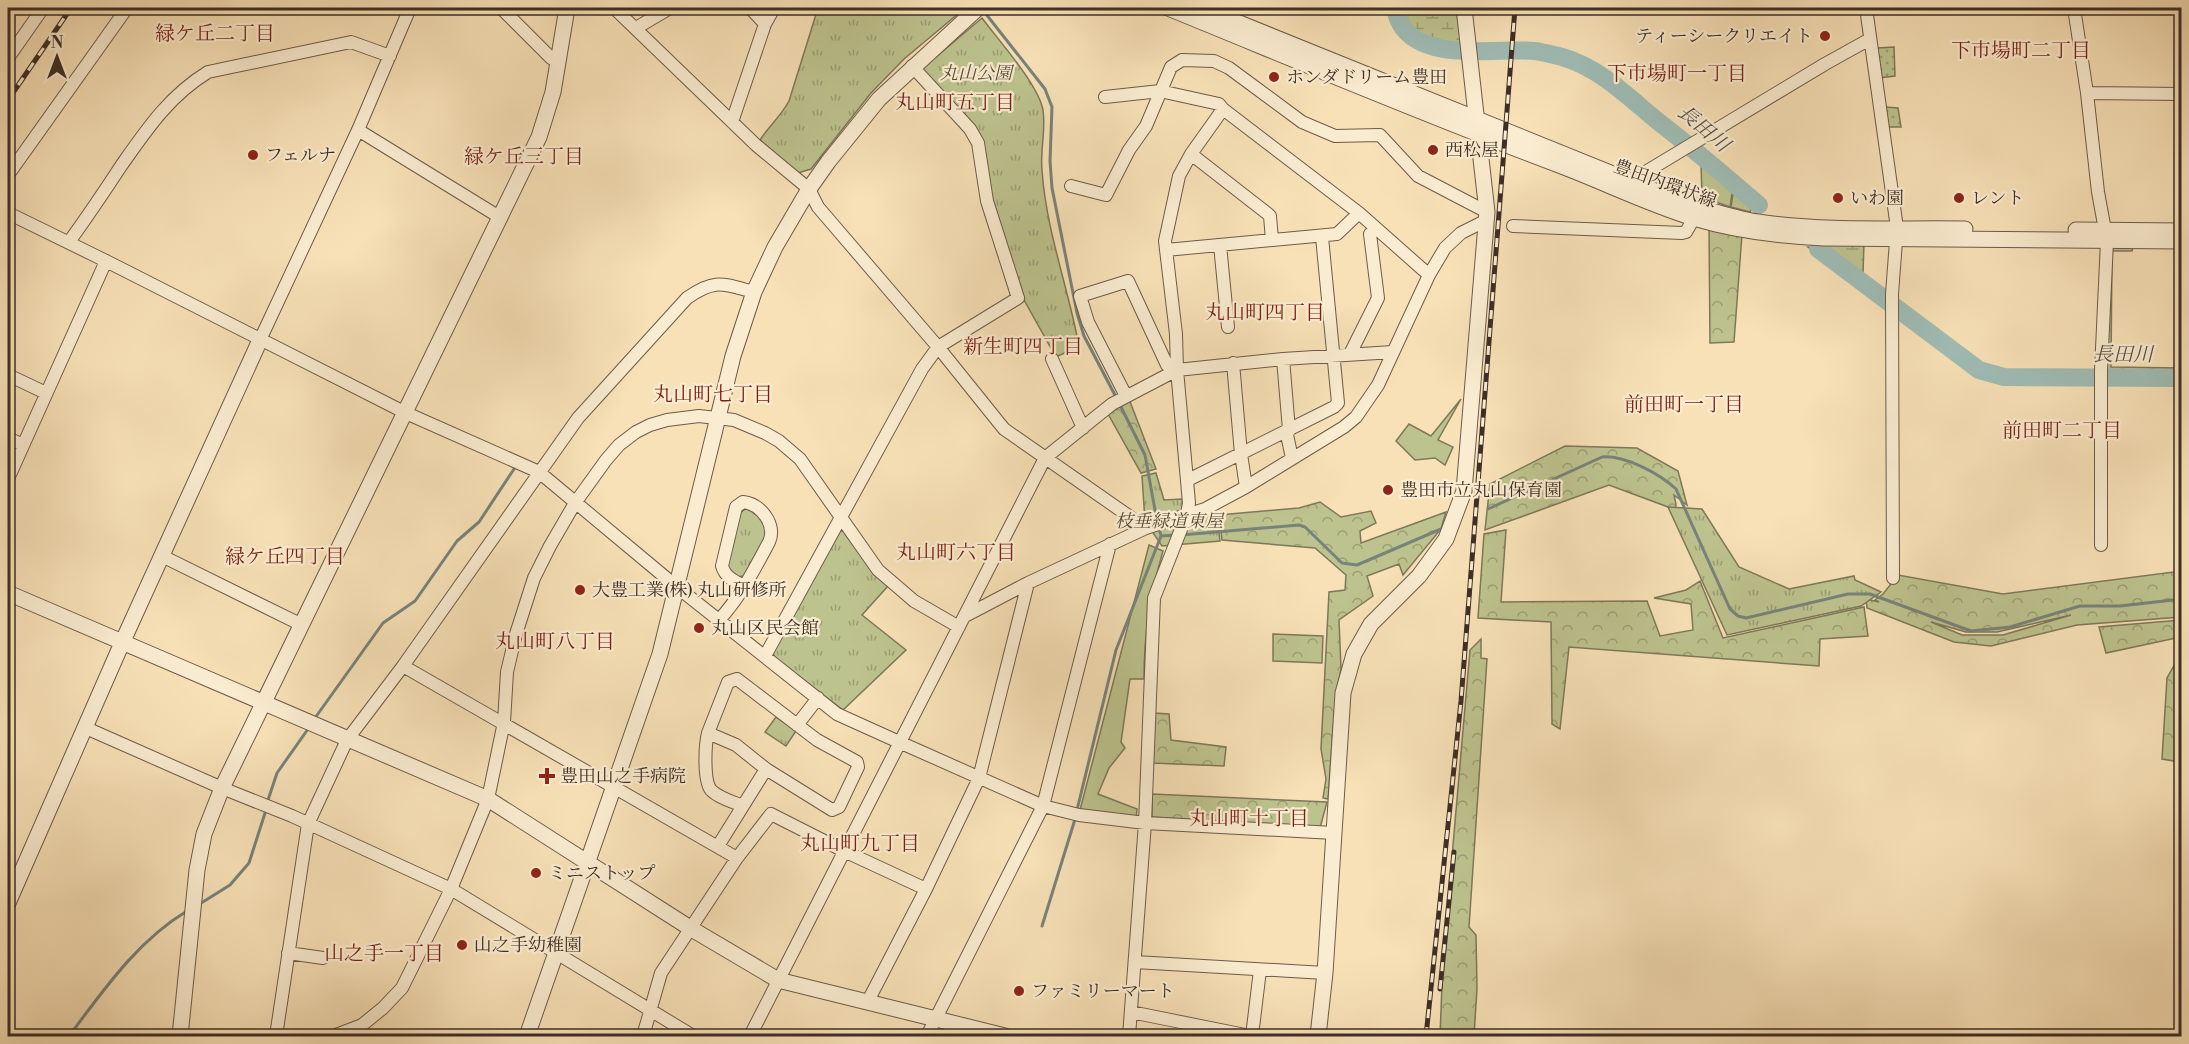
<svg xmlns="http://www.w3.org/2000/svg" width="2189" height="1044" font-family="'Libre Bodoni','Noto Serif JP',serif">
<defs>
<pattern id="forest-crowns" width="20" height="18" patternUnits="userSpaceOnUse" patternTransform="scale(1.5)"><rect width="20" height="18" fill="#bdc38e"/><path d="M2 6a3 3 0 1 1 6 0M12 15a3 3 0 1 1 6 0" fill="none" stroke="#9b9f74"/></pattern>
<pattern id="wetland-marsh" width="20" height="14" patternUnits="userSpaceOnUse" patternTransform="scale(1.5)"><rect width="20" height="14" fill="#bdc38e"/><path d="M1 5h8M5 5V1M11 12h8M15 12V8" fill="none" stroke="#9b9f74"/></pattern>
<pattern id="park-tufts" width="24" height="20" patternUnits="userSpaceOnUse" patternTransform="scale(1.5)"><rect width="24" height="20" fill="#bdc38e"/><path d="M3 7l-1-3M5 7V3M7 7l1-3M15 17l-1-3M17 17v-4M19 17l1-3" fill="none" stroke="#9b9f74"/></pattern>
<pattern id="garden-dots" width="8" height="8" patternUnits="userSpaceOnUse" patternTransform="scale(1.5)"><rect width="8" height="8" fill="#bdc38e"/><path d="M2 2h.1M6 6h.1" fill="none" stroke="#9b9f74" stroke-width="1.8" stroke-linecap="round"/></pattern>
</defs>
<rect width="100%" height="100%" fill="#f8e1b7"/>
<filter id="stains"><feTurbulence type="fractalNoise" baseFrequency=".00333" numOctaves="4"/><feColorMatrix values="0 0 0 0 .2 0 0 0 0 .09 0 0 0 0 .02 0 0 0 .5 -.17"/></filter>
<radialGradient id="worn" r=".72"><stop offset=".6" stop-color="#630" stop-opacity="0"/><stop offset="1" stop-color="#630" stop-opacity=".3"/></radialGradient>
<path fill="#bdc38e" stroke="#7e785a" stroke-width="1.5" d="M1701,163L1733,186L1730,207L1702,197Z
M1461,399L1438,440L1453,447L1445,465L1435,458L1415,460L1396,441L1409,424L1431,436Z
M1149,545L1163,551C1150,596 1144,633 1144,679H1130L1121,742L1125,748L1109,768L1098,794L1137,809L1136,819L1080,810Z"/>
<path fill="url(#forest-crowns)" stroke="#7e785a" stroke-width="1.5" fill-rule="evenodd" d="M1709,227L1742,234L1734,342L1710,343Z
M2110,244H2134L2132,251H2112L2111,367L2181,368L2180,374L2104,372Z
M1129,399L1156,469L1141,473L1107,412Z
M1565,446L1637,448L1678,471L1687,505L1674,495L1676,504L1675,513L1668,507L1609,485L1485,530L1490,484Z
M1320,502L1341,517L1371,511L1376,523L1360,531L1361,543L1446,512L1441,529L1403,575L1399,564L1367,576L1373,596L1339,620L1341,669L1335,703L1328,799L1323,798L1326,779L1321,749L1329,592L1345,590L1346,575L1315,548L1222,540L1219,515L1299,508Z
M1506,530L1501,602L1647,601L1660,636L1693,630L1691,604L1654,598L1686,590L1700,581L1723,638L1864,607L1868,636L1820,639L1819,666L1569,647L1560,729L1552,724L1551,622L1478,618L1484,534Z
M2181,571V617L2077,625L1991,646L1954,642L1867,608L1866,599L1879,602L1875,600L1883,594L1898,575L2003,594ZM2071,615L2003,635H1962L1931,622L1966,632H1997Z
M2181,620V637L2106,653L2099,627Z
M1273,634L1323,636L1322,663L1273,661Z
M1481,639V658L1487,659L1469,927L1476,935L1477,988L1474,1036H1440L1443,960L1470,650Z
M2181,653V915L2177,914L2180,762L2162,759L2167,678Z
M1154,713L1169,714L1171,740L1226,747L1224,766L1152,763Z
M1152,794L1327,802L1320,828L1152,817Z"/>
<path fill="url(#wetland-marsh)" stroke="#7e785a" stroke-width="1.5" d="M1400,8H1459L1461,46C1454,45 1445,45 1437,43C1422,39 1402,23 1400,8Z
M1864,243L1863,273L1890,296L1889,308L1808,247Z"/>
<path fill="url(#park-tufts)" stroke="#7e785a" stroke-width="1.5" d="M818,8H965L904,59L871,93L811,169L798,173L760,140C769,126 781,116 789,101Z
M982,18C999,41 1038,84 1043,110C1046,129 1040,151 1042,170C1046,230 1068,287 1079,346L1056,357L1024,300L991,202L986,156L924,73L923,68Z
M1734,188L1754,205L1750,212L1731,207Z
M1156,473L1164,500L1182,499L1190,518L1217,515L1220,541L1162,546L1145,521L1142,476Z
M1668,507L1702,509L1739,567L1789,589L1854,576L1855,580L1881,592L1861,606L1727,635Z
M747,508C759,512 764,523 767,534L744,576L737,577L727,567L740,513Z
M837,531H843L874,573L888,586L862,615L906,650L843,710L774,657L773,650Z
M776,717L796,731L786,746L765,732Z"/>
<path fill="url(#garden-dots)" stroke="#7e785a" stroke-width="1.5" d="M1894,47L1895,76L1879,78L1877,48Z
M1885,107L1898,108L1901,127H1887Z"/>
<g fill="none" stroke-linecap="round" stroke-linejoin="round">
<path stroke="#78837c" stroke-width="3" d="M982,9L1045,89L1052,107L1050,161L1052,188L1077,313L1084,336L1116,397
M1119,403L1145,455L1157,521
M1488,509L1602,457C1625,455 1660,474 1676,489L1730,609L1738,616L1746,618L1848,594H1870L1971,631L2010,627L2080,606H2120L2182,599
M1181,535L1299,525L1305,527L1342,563L1357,565L1441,529
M1161,536L1175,535
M315,718L383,623L415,601L457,541L479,522L516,466
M267,803L277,773L308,729
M1077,810L1116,650L1161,536L1159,527
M198,905L230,885L249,863L266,810
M1042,926L1076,816
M69,1036C103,991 137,941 187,911"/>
<path stroke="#9fbcb5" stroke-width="18" d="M1395,8C1405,67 1494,47 1535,51C1544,52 1553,55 1562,57C1601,68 1630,99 1660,123C1694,149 1726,177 1759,205
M1818,249L1979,370L2004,377L2182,378"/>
<defs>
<path id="minor" d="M501,8L551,58L558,62
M614,8L756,145L809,189L818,207L938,347L1004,429L1146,528
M750,8L765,24
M1866,8L1897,228L1892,294L1893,578
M2074,8L2087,93L2098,192L2107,241L2101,370V545
M636,28L670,8
M8,58L43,8
M2087,93L2182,94
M1105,97L1160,91L1219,104L1223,109
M732,122L765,24L774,8
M358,130L501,218
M1191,154L1268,214L1270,216L1272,240
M1644,173L1825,64L1870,39
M8,175L127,8
M1071,186L1106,195L1129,150L1146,126L1171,67L1182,60L1214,61L1229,68L1302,122L1335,136L1380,135L1418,176L1487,212
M8,213L106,261L406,413L539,472L677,587L837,714L899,742L1043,806L1079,815L1145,823L1334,833
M1513,226L1682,233L1686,232L1694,218
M69,242C87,217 104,192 121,166C147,129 169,96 208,72L351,42L390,56
M1220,245L1228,327
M1166,250L1337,234L1359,213
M260,340L358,130L410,8
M1350,354L1378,298L1370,234
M1052,359L1083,428
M1283,359L1289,430L1287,435L1292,458
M1233,363L1241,454L1246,487
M8,375L46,393
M1126,396L1088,322L1080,296L1128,281L1167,365L1177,370
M8,438L23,445
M8,479L106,261
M1188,480L1334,407L1338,403L1322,237
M162,556L302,625
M965,616L1028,583L1146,528L1205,509L1246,487L1344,427L1356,417L1378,385L1429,275L1445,248L1461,233L1487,220
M719,620C741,596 754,570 769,542C777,525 761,504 743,502L736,507L722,566C725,577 735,582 745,586
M765,656L922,369L938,347L1018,298L987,201L978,143L970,129L912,66
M403,666L737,858
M797,725L818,698
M86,728L222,788L292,816L451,889L693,1036
M708,733C705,745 703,783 712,791C719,798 733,802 743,806
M718,846L766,769L832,810L839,807L858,767L857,762L817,740L737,679L728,682L708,733L736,745L766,769
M288,953L323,958
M1135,962L1325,973
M867,1003L926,889L979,778L1028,583
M1131,1012L1250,1036
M276,1036L308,824L347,740L403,666L578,418L687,298C715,278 723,284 754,292
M333,1036L362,1025L383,1008L402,988L451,889L488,799L504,722L507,672L516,634L534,578L550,546L575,503L606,460L619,445L636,432L650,425L667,420L699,416L734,420L765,433L779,441L800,459L878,570L914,601L959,627
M643,1036L661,973L737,858L771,814L844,851L926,889
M750,1036L1045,458L1112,404L1177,370L1283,359L1393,352
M927,1036L1043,806L1110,544
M1129,1036L1145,823L1154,598L1187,514L1189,503L1177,370L1176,334L1165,241L1179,176L1191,154L1223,109L1359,213L1429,275
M1252,1036L1260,970"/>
<path id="tertiary" d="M1168,8C1298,61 1428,116 1559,165C1604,182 1648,204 1694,218C1737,231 1780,236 1824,238L2182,241
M1202,8L1682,202C1707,209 1732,218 1758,222C1826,232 1897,228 1965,229
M2076,230L2182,231
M8,593L488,799L690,928L778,980L1005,1036
M8,903L122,643L260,340
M180,1036L197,870L204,834L222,788L539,137L553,92L567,8
M527,1036L660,654L733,356L754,292L775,247L809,189L828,162L879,99L978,8
M1318,1036L1325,973L1343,693L1354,654L1371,624L1419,576L1446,539L1464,491L1487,212L1464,8"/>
</defs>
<use href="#minor" stroke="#6c5b4a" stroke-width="14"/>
<use href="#tertiary" stroke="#6c5b4a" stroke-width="17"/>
<use href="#minor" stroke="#faecd0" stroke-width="12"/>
<use href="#tertiary" stroke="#faecd0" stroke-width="15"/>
<defs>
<path id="rail" d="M8,100L71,8
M1440,989L1454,852
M1426,1036L1461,701L1515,8"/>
</defs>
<use href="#rail" stroke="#3e2e26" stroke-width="5"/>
<use href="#rail" stroke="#faecd0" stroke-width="3" stroke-dasharray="9" stroke-linecap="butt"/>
</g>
<g fill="#8f2418" stroke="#faecd0" stroke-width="2">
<circle cx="1825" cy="36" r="6"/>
<circle cx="1274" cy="77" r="6"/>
<circle cx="1433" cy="150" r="6"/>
<circle cx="253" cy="155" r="6"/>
<circle cx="1838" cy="198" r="6"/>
<circle cx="1959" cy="198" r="6"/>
<circle cx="1388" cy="490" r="6"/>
<circle cx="580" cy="590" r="6"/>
<circle cx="699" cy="628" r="6"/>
<path d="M544 767h6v6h6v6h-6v6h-6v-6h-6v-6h6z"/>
<circle cx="536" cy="873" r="6"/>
<circle cx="462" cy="945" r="6"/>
<circle cx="1019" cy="991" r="6"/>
</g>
<g text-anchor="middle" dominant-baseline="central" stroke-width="4.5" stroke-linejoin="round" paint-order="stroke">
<g font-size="18" fill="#3e2e26" stroke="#faecd0" text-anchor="start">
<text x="1813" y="36" text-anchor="end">ティーシークリエイト</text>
<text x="1286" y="77">ホンダドリーム豊田</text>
<text x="1445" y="150">西松屋</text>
<text x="265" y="155">フェルナ</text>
<text x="1850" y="198">いわ園</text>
<text x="1971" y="198">レント</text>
<text x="1400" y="490">豊田市立丸山保育園</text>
<text x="592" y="590">大豊工業(株) 丸山研修所</text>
<text x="711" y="628">丸山区民会館</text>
<text x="560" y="776">豊田山之手病院</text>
<text x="548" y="873">ミニストップ</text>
<text x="474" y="945">山之手幼稚園</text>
<text x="1031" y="991">ファミリーマート</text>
</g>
<g font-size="18" font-style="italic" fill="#574c3b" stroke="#faecd0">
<text x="976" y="73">丸山公園</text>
<text x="1169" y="521">枝垂緑道東屋</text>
</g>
<g font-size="18" fill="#3e2e26" stroke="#faecd0">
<text transform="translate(1665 184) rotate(20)">豊田内環状線</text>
</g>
<g font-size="20" fill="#7a1f14" stroke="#faecd0">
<text x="215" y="34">緑ケ丘二丁目</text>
<text x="2021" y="51">下市場町二丁目</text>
<text x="1677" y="74">下市場町一丁目</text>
<text x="955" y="103">丸山町五丁目</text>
<text x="524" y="157">緑ケ丘三丁目</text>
<text x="1265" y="313">丸山町四丁目</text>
<text x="1023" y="347">新生町四丁目</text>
<text x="713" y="395">丸山町七丁目</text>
<text x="1684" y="405">前田町一丁目</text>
<text x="2062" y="431">前田町二丁目</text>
<text x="956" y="553">丸山町六丁目</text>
<text x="285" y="557">緑ケ丘四丁目</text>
<text x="555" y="642">丸山町八丁目</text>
<text x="1249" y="819">丸山町十丁目</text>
<text x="860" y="844">丸山町九丁目</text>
<text x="384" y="954">山之手一丁目</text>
</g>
<g font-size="20" font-style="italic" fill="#56524a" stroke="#faecd0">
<text transform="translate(1703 129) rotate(40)">長田川</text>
<text x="2123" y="355">長田川</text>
</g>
</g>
<rect width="2189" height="1044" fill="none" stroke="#f8e1b7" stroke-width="30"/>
<rect x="9" y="9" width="2171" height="1026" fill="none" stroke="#3e2e26" stroke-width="3"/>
<rect x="15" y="15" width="2159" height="1014" fill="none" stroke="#3e2e26" stroke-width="1.5"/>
<g transform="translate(57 57)" stroke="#faecd0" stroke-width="4.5" paint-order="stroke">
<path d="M0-4.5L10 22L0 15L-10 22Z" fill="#3e2e26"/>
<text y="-9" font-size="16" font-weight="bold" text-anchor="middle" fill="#3e2e26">N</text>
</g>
<rect width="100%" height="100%" filter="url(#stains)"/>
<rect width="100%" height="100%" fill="url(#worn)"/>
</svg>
